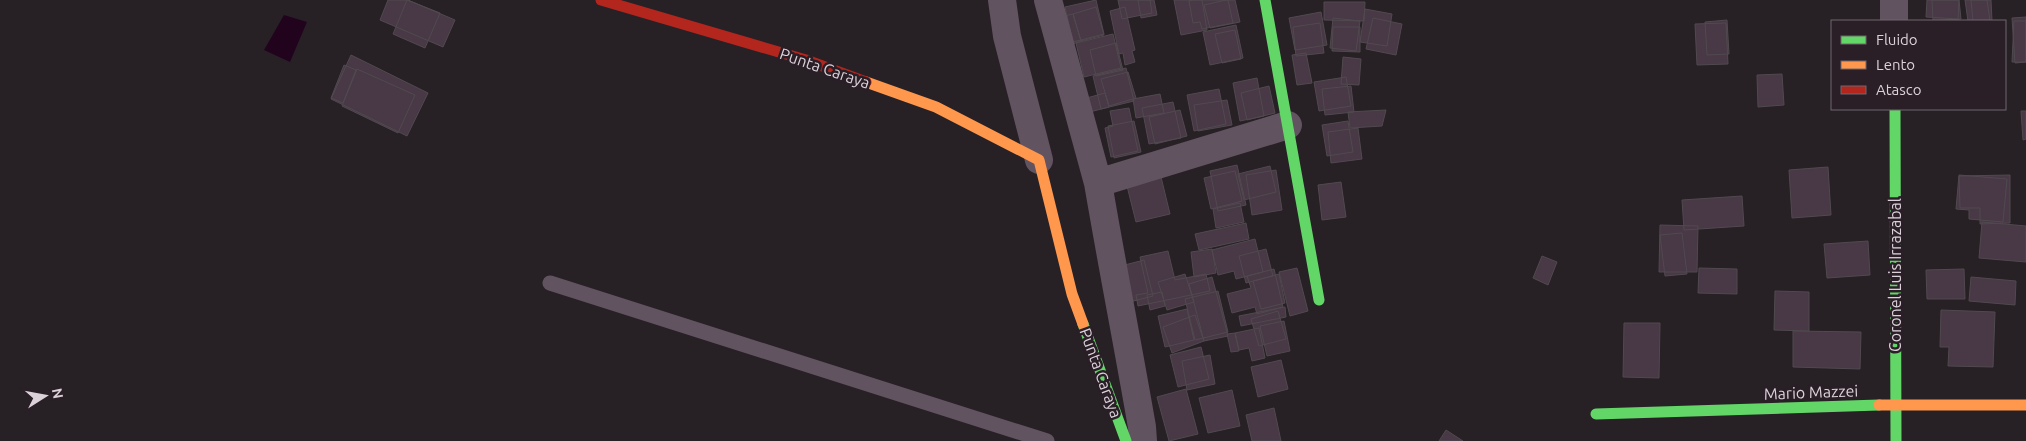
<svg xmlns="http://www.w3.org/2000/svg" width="2026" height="441" font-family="Ubuntu,sans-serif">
<rect width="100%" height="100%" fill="#272126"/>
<path fill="#22031e" d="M284,15L307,22L290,62L264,50Z"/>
<path fill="#493846" stroke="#504a4f" d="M388,0H408L455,20L443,47L380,20Z
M407,0L440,13L425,48L393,34Z
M1096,0L1104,34L1073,42L1065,7Z
M1118,0H1150L1152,13L1122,19Z
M1138,0H1154L1157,15L1141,18Z
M1174,0H1202L1207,30L1181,35Z
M1193,0H1228L1233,23L1202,29L1200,22L1193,23L1189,1Z
M1226,0H1235L1240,22L1210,28L1204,5Z
M1927,0H1959L1958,19L1926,17Z
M1932,0H1959L1961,19L1933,21Z
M1965,0H1987L1990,21H1968Z
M1971,0H1991L1992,21H1973Z
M1324,2H1365L1364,21L1324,20Z
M1096,7L1104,35L1081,41L1073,14Z
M1125,7L1135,50L1132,51L1135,62L1125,65L1123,53L1119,54L1110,11Z
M1365,9L1392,14L1387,46L1360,42Z
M1321,12L1327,45L1295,50L1289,18Z
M1073,14L1081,41L1070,45L1060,17Z
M2026,17V62L2015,63L2012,18Z
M1333,18L1360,21L1356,51L1330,48Z
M1373,18L1402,24L1396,55L1366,49Z
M1727,20L1729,54L1707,55L1705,22Z
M2014,21H2026V62H2012Z
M1320,23L1324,53L1296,56L1293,27Z
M1726,23L1728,64L1697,65L1695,24Z
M1236,25L1243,58L1210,65L1203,32Z
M1333,27H1360V52L1332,51Z
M1235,30L1241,59L1222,63L1215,34Z
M1113,34L1121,68L1084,77L1076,43Z
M1116,43L1123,70L1096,76L1090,50Z
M1306,53L1312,83L1297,85L1292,55Z
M351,55L428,93L407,136L331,99Z
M1343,57L1361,59L1359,85L1341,84Z
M344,65L356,70L343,103L331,98Z
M1126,68L1134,101L1101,109L1093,76Z
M357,69L415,95L398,133L342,106Z
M1128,72L1136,98L1109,106L1101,79Z
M1782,74L1784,105L1758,107L1757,75Z
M1346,77L1351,106L1319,111L1314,82Z
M1257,78L1264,116L1240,121L1233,83Z
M1269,86L1275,113L1247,120L1241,93Z
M1351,86L1354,112L1325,115L1322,89Z
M1219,89L1226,124L1194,131L1187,95Z
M1105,93L1109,107L1086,113L1083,99Z
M1160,94L1164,113L1136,118L1133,99Z
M1227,100L1232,125L1198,131L1194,105Z
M1173,102L1181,138L1149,144L1142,108Z
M1129,108L1138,151L1111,157L1105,128L1113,126L1110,111Z
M1180,110L1187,136L1155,144L1149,117Z
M1386,110L1382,126L1350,128L1348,112Z
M2021,111H2026V139L2023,140Z
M1134,121L1141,152L1114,158L1108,126Z
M1348,121L1353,152L1327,156L1322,125Z
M1358,128L1362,159L1331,163L1328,132Z
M1237,165L1246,205L1218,211L1210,171Z
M1270,166L1276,192L1244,200L1238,174Z
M1828,167L1831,215L1792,218L1789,170Z
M1276,170L1282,210L1252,215L1246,175Z
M1235,171L1242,201L1211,209L1204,178Z
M1959,175L2007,179L2003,222L1969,219V210L1956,209Z
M2010,175V223L1980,224V208H1960L1959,176Z
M1161,177L1170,214L1136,222L1127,186Z
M1341,182L1346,217L1322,220L1318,185Z
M1742,196L1744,226L1684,230L1682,200Z
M1240,203L1244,222L1216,228L1213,209Z
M1982,222L2026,226V262L1979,258Z
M1246,223L1249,239L1199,250L1195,234Z
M1660,225L1698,226L1697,272H1659Z
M1682,233L1687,274L1665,276L1660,235Z
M1255,239L1263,272L1236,279L1234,271L1218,275L1212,250Z
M1868,241L1870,275L1827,278L1824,244Z
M1212,249L1216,273L1194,277L1191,252Z
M1266,249L1273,276L1246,283L1239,256Z
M1168,251L1175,280L1206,274L1210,291L1138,306L1136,295L1148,293L1140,257Z
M1542,256L1557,262L1548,285L1533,278Z
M1144,260L1153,296L1126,303L1117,267Z
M1297,268L1308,311L1290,316L1279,272Z
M1699,268L1737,269V294L1698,293Z
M1274,269L1283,307L1257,314L1255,307L1232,313L1227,294L1251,288L1247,276Z
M1964,269L1965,299H1927L1926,270Z
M1185,274L1194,302L1167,310L1158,282Z
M1279,274L1285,303L1261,309L1253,281Z
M1212,277L1228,336L1204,341L1189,284Z
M1971,277L2016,281L2015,305L1969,301Z
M1218,291L1228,332L1195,340L1185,299Z
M1775,291L1809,292V331L1774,330Z
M1162,292L1165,306L1150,310L1147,295Z
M1285,307L1286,317L1241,326L1239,316Z
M1187,309L1194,340L1165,347L1158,316Z
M1941,310L1995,312L1993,367L1948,366L1949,347H1940Z
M1278,311L1286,339L1259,346L1251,319Z
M1195,315L1204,341L1172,353L1163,327Z
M1284,321L1290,351L1267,356L1260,326Z
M1624,323H1660L1659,378L1623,377Z
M1259,328L1265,358L1252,361L1249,348L1239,350L1235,333Z
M1793,331L1861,332L1860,369L1793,367Z
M1235,333L1239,351L1231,352L1227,334Z
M1201,347L1209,379L1178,387L1170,355Z
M1210,355L1215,384L1187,390L1182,361Z
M1281,360L1288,389L1258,397L1251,367Z
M1186,389L1198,434L1169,441L1157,397Z
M1232,390L1240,426L1208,433L1199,398Z
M1274,408L1281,441H1252L1246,415Z
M1446,430L1463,441H1439Z"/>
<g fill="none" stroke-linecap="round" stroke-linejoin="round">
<path stroke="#625360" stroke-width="15" d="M550,283L1047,441"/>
<path stroke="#625360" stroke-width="28" d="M1002,0L1007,36L1039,160
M1048,0L1098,183L1288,125
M1894,0V21
M1098,183C1112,265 1128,346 1142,427L1143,441"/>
<path stroke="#63d668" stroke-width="11" d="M1265,0L1319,300
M1895,109L1896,441
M1083,324L1126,441
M1596,414L1879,405"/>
<path stroke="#ff974d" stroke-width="11" d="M866,82L936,107L1039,160L1072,294L1083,324
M1879,405H2026"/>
<path stroke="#b3261e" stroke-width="11" d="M601,0L806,60L866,82"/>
</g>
<g text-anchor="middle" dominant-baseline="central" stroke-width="5" stroke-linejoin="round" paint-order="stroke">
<g font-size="16" fill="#dbd2d9" stroke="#2a1e27">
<text transform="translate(825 68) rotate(19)">Punta Caraya</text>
<text transform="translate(1895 275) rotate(-90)">Coronel Luis Irrazabal</text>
<text transform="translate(1101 373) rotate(70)">Punta Caraya</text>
<text transform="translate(1811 392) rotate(-2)">Mario Mazzei</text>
</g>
</g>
<rect x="1831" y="20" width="175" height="90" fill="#2a1e27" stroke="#71666e"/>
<rect x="1841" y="36" width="25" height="8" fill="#63d668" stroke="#71666e"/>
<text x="1876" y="45" font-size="15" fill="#dbd2d9">Fluido</text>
<rect x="1841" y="61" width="25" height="8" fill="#ff974d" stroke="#71666e"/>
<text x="1876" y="70" font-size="15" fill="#dbd2d9">Lento</text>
<rect x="1841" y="86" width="25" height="8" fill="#b3261e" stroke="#71666e"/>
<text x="1876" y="95" font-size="15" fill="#dbd2d9">Atasco</text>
<g transform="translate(45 396) rotate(79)" stroke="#2a1e27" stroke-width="4" paint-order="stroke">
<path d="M0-4L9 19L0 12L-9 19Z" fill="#dbd2d9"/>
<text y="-8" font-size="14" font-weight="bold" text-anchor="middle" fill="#dbd2d9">N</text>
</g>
</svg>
